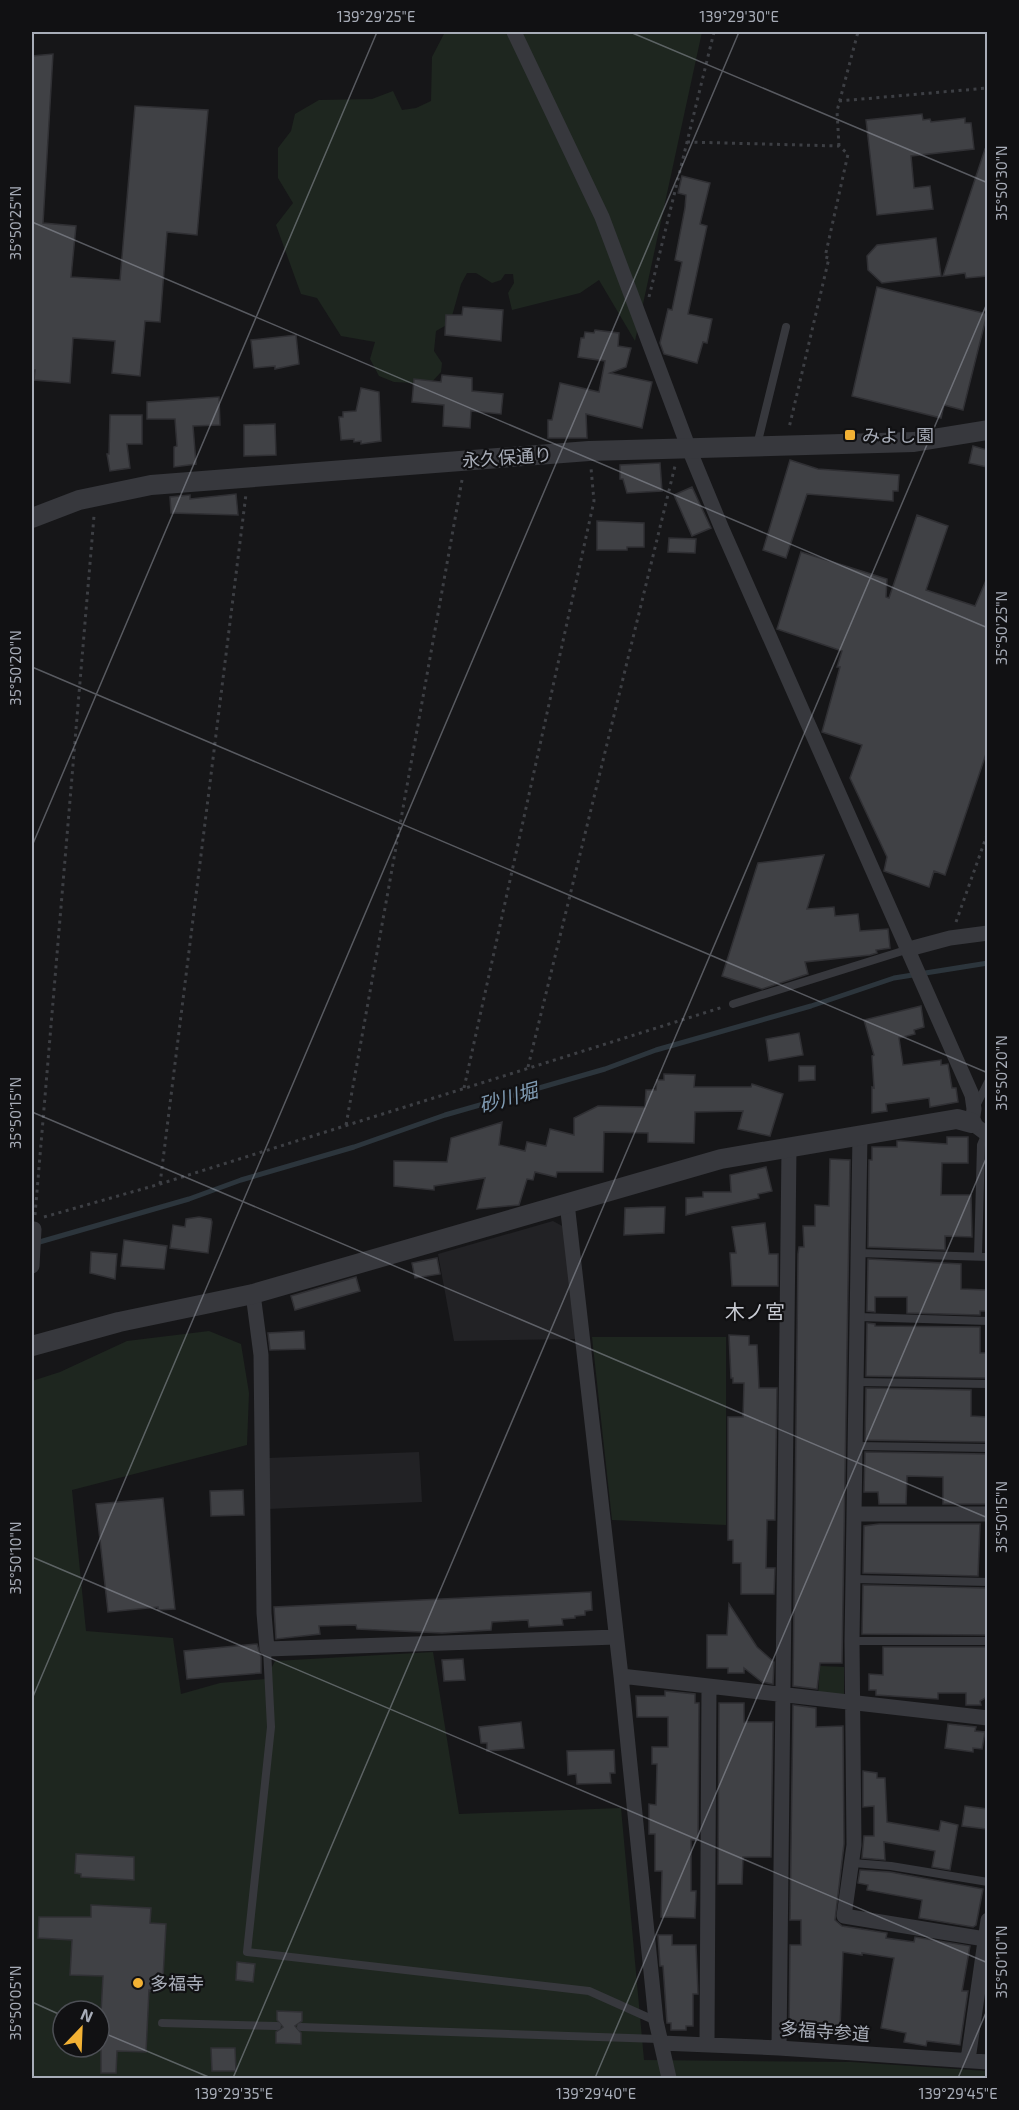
<svg xmlns="http://www.w3.org/2000/svg" width="1019" height="2110" font-family="'Exo 2','Noto Sans JP',sans-serif">
<rect width="100%" height="100%" fill="#161618"/>
<path fill="#222225" d="M553,1221L564,1227L576,1339L454,1341L438,1254Z
M419,1452L422,1502L268,1509V1458Z"/>
<path fill="#1e261f" fill-rule="evenodd" d="M445,32H702L635,341L599,280L580,293L512,310L508,293L514,283L513,274H505L501,280L492,283L476,273H467L461,284L450,323L436,331L434,351L442,363L441,372L430,384L394,382L379,376L370,359L375,342L341,336L317,298L301,294L276,225L293,203L278,178V148L291,131L295,114L319,100L372,99L393,91L402,110L416,108L431,101L432,57Z
M209,1331L241,1344L249,1393L247,1445L72,1490L86,1631L173,1638L181,1694L220,1683L266,1679L275,1661L433,1652L459,1814L621,1808L644,2060L851,2062L987,2071V2078H32V1381L60,1372L127,1341ZM63,2011H99V2047H63Z
M592,1337H726V1525L612,1520Z
M820,1666L844,1667V1694L841,1696L818,1695Z"/>
<g fill="none" stroke-linecap="round" stroke-linejoin="round">
<path stroke="#2c353c" stroke-width="5" d="M36,1243L189,1199L241,1180L354,1147L445,1115L605,1069L656,1050L811,1006L894,978L988,963"/>
</g>
<path fill="#404145" stroke="#303034" stroke-width="1.5" d="M53,54L43,223L76,226L71,277L120,280L135,106L208,110L197,235L167,232L160,322L145,321L140,376L112,373L115,341L73,338L70,383L34,380L35,370H32V56Z
M922,114L923,120L930,119L931,122L965,118V123H971L974,149L911,156L914,188L930,186L933,209L877,215L866,120Z
M985,149L987,150V276L966,278L965,273L943,276Z
M682,176L710,183L700,224L707,226L688,314L712,319L707,343L703,342L697,363L664,354L660,343L668,309L672,310L682,262L675,260L685,208L686,195L678,193Z
M936,238L941,276L882,283L868,270L867,256L877,245Z
M877,287L987,314L963,410L944,405L941,418L852,396Z
M463,307L503,310L501,341L445,335L446,315H462Z
M595,330L619,333L618,346L631,348L626,367L610,373L652,382L642,428L586,414L587,438H548V420H552L560,383L599,392L605,361L578,357L581,338H584L585,332L594,333Z
M296,335L299,364L275,369V366L254,368L251,340Z
M442,375L472,378V391L503,394L501,414L471,411L470,428L443,426L444,405L412,402L414,379L441,382Z
M361,388L379,392L381,441L361,444V441L354,442V439L341,440L339,417H343V412L356,411Z
M219,397L220,425L193,426L196,464L174,467V447L177,446L175,419H147V402Z
M110,415H142V444H127L130,468L110,471L107,454H109Z
M275,424L276,455L244,456V425Z
M973,446L987,450V467L969,463Z
M790,460L818,469L899,475L898,491H893V501L807,494L786,558L763,550Z
M660,463L662,491L627,493L623,479H620V465Z
M692,487L711,528L692,536L674,495Z
M236,494L238,515L171,513L170,497L190,495V499Z
M917,515L948,526L926,590L975,606L987,578V751L945,875L934,871L929,887L884,871L887,857L850,778L862,745L822,732L840,667H837L842,651L777,629L801,552L887,579L886,597L889,598Z
M597,521L644,523V547H627V550H597Z
M669,538L696,539L695,553L668,552Z
M824,855L807,909L834,907L835,916L858,914L860,931L888,929L890,948L876,950L877,953L870,955L805,962L808,974L762,989L722,976L758,863Z
M921,1006L924,1027L914,1030L915,1034L899,1038L903,1065L941,1060V1065L948,1064L952,1088H956L958,1102L930,1107L929,1098L886,1104L887,1111L872,1113V1087L874,1088L872,1056L874,1055L864,1020Z
M799,1033L803,1055L769,1061L766,1039Z
M799,1066H815V1080L799,1081Z
M664,1074L695,1075L694,1087H751L752,1084L783,1094L770,1136L738,1129L743,1111L695,1112L694,1143L648,1142V1133L604,1132L603,1172H557L556,1177L535,1172L533,1180L527,1179L519,1205L477,1209L485,1178L434,1186V1190L394,1186V1161L447,1162L451,1138L502,1122L499,1145L525,1151L527,1142L546,1146L550,1129L574,1135V1118L598,1106L645,1107L646,1090H656L657,1080H664Z
M947,1137H968V1163H942L941,1195H971L972,1237L945,1236V1250L868,1247L869,1160H872V1147H897V1141H901L947,1144Z
M830,1159L850,1160L842,1663H820L817,1689L793,1686L798,1254L799,1247H804L803,1226H815V1205L829,1206Z
M766,1167L772,1191L758,1194L759,1198L686,1215V1198L703,1197V1192H731L730,1175Z
M651,1207H665L664,1233L624,1235L625,1208Z
M199,1217L211,1219L212,1222L208,1253L170,1248L173,1225L185,1227L186,1219Z
M765,1223L769,1254H778V1286H732L730,1253H736L732,1227Z
M124,1240L167,1246L164,1269L121,1266Z
M91,1252L117,1254L115,1279L90,1273Z
M437,1258L440,1274L415,1278L412,1263Z
M868,1259L961,1264V1289L987,1290V1311H980V1315L907,1313V1297H875V1312L867,1311Z
M356,1277L360,1291L295,1310L291,1296Z
M867,1323L875,1324V1326L980,1327V1353H987V1378L866,1376Z
M304,1331L305,1349L270,1350L268,1333Z
M729,1335L749,1336V1345H757L759,1388H777L775,1520H767L766,1568H775L774,1594H741V1563H733V1540H728V1417H743L744,1383H733V1378H731Z
M866,1388L971,1390V1416L987,1417V1442L865,1440Z
M865,1452L987,1454V1504H943V1477L907,1476L906,1504H879L878,1492H864Z
M243,1490L244,1515L211,1516L210,1491Z
M163,1498L175,1609L158,1610V1607L108,1612L96,1504Z
M879,1524H980L978,1576L863,1573L864,1526Z
M863,1585L987,1588V1635L862,1634Z
M591,1592L592,1610L585,1611V1615L575,1616V1618L562,1619L563,1625L529,1627L528,1620L492,1622L491,1630L442,1633L357,1629L356,1625L319,1626L320,1634L276,1639L274,1607Z
M729,1604L757,1647L774,1662L773,1684L762,1682L744,1668V1673H728V1668H707V1635H727Z
M257,1644L261,1657V1673L187,1679L184,1651Z
M883,1647H987V1697L980,1701L981,1705H966V1693H938V1699L876,1695V1690H869V1674L883,1675Z
M463,1659L465,1680L444,1681L442,1660Z
M665,1691L695,1694V1703H699L698,1840H691V1891H696L695,1918L661,1917L662,1871H655V1834H649V1804L656,1805L657,1764H652V1747H668V1717H637L636,1696H665Z
M719,1703H744V1722H773L771,1857H743L742,1884H718Z
M793,1705L816,1708V1727L843,1726L844,1844L835,1920L842,1926L887,1933L886,1938L914,1942L915,1937L970,1946L962,1991H968L960,2045L927,2041L926,2046L904,2042L906,2033L881,2028L894,1958L862,1953V1955L843,1952L840,2029L802,2028V2031H789L790,1945H801V1920H790Z
M521,1722L524,1748L487,1751V1743H481L479,1727Z
M948,1724L976,1727L975,1731L985,1732L982,1749L973,1748V1752L945,1748Z
M614,1750L615,1773H610L611,1783L577,1784L576,1774L568,1775L567,1751Z
M863,1771L877,1773V1778H885L887,1822L939,1831L941,1821L958,1825L950,1870L932,1867L935,1851L884,1842L885,1860L862,1858L864,1836H874V1806L863,1807Z
M965,1806L987,1809L986,1829L962,1826Z
M76,1854L134,1857V1880L81,1877V1874L75,1873Z
M860,1870L890,1872L983,1889L976,1925L973,1927L919,1918L922,1900L867,1890L868,1885L858,1883Z
M91,1905L151,1908L150,1923L166,1924L163,1978L153,1977L152,1991L149,1990L146,2052L117,2051L116,2073H101V2050H99L103,1976L70,1975L72,1940L38,1938L39,1917H91Z
M658,1935H672V1945H696L698,1994H693V2026H686V2030H671V2023H667L663,1966H660Z
M237,1962L255,1964L253,1982L236,1980Z
M277,2011L302,2012V2021L295,2026L301,2033V2044L276,2043V2032L283,2027L277,2020Z
M211,2048H235L236,2071H212Z"/>
<g fill="none" stroke-linecap="round" stroke-linejoin="round">
<path stroke="#3d3f44" stroke-width="3" stroke-dasharray="3 4.5" stroke-linecap="butt" d="M839,101L988,88
M687,142L839,146L848,154L825,257L829,258L789,428
M839,146L837,111L858,32
M649,297L714,32
M956,922L988,832
M528,1067L675,466
M464,1088L594,501L591,468
M346,1125L462,480
M160,1184L246,494
M35,1215L94,516
M44,1217L160,1184L723,1007"/>
<path stroke="#37383d" stroke-width="8" d="M757,445L786,327
M733,1004L909,949
M975,1108L988,1082
M858,1253L988,1257
M978,1256L981,1145L986,1133
M858,1317L988,1321
M856,1382L988,1384
M856,1446L988,1448
M854,1579L988,1582
M852,1641H988
M267,1649L271,1727L247,1952L589,1991L656,2021
M853,1863L891,1866L988,1882
M162,2023L277,2026
M301,2027L659,2039"/>
<path stroke="#37383d" stroke-width="15" d="M514,32L602,217L689,449L722,529L972,1095L974,1109L972,1123L988,1135
M909,949L950,938L988,933
M860,1134L852,1641L854,1845L844,1916L985,1939
M567,1203L621,1676L656,2021L669,2078
M32,1266L34,1229
M253,1294L261,1355L264,1613L267,1649L616,1637
M855,1514H988
M621,1676L988,1718
M661,2043L779,2048L988,2062
M707,2044L709,1686
M779,2048L789,1147
M968,2060L988,1920"/>
<path stroke="#37383d" stroke-width="20" d="M32,518L79,500L151,485L589,451L914,442L988,430
M32,1346L119,1322L253,1294L721,1159L957,1119L972,1123"/>
</g>
<path fill="none" stroke="#a8adb8" stroke-width="1.5" stroke-opacity="0.45" d="M630,32L988,183M32,222L988,628M32,667L988,1073M32,846L377,32M32,1112L988,1518M32,1557L988,1963M32,1699L739,32M32,2002L63,2016M99,2031L211,2078M233,2078L988,301M595,2078L988,1154M958,2078L988,2008"/>
<g fill="#f2b134" stroke="#111113" stroke-width="2">
<rect x="844" y="429" width="12" height="12" rx="3"/>
<circle cx="138" cy="1983" r="6"/>
</g>
<g text-anchor="middle" dominant-baseline="central" stroke-width="4.5" stroke-linejoin="round" paint-order="stroke">
<g font-size="18" fill="#a8adb8" stroke="#111113" text-anchor="start">
<text x="862" y="435">みよし園</text>
<text x="150" y="1983">多福寺</text>
</g>
<g font-size="18" fill="#a8adb8" stroke="#111113">
<text transform="translate(507 457) rotate(-4)">永久保通り</text>
<text transform="translate(825 2031) rotate(4)">多福寺参道</text>
</g>
<g font-size="20" font-style="italic" fill="#7f9bb3" stroke="#111113">
<text transform="translate(508 1097) rotate(-16)">砂川堀</text>
</g>
<g font-size="20" fill="#c9ccd4" stroke="#111113">
<text x="755" y="1311">木ノ宮</text>
</g>
</g>
<rect width="1019" height="2110" fill="none" stroke="#111113" stroke-width="66"/>
<g transform="translate(81 2029) rotate(23)"><circle r="28" fill="#111113" stroke="#4d4f55" stroke-width="1.5"/>
<path d="M0-4.5L10 22L0 15L-10 22Z" fill="#f2b134"/>
<text y="-9" font-size="16" font-weight="bold" text-anchor="middle" fill="#a8adb8">N</text>
</g>
<rect x="33" y="33" width="953" height="2044" fill="none" stroke="#a8adb8" stroke-width="2"/>
<g font-size="15" text-anchor="middle" fill="#a8adb8">
<text x="376" y="22">139°29'25"E</text>
<text x="739" y="22">139°29'30"E</text>
<text transform="translate(1002 183) rotate(-90)" y="5">35°50'30"N</text>
<text transform="translate(16 223) rotate(-90)" y="5">35°50'25"N</text>
<text transform="translate(1002 628) rotate(-90)" y="5">35°50'25"N</text>
<text transform="translate(16 668) rotate(-90)" y="5">35°50'20"N</text>
<text transform="translate(1002 1073) rotate(-90)" y="5">35°50'20"N</text>
<text transform="translate(16 1113) rotate(-90)" y="5">35°50'15"N</text>
<text transform="translate(1002 1517) rotate(-90)" y="5">35°50'15"N</text>
<text transform="translate(16 1558) rotate(-90)" y="5">35°50'10"N</text>
<text transform="translate(1002 1962) rotate(-90)" y="5">35°50'10"N</text>
<text transform="translate(16 2003) rotate(-90)" y="5">35°50'05"N</text>
<text x="234" y="2099">139°29'35"E</text>
<text x="596" y="2099">139°29'40"E</text>
<text x="958" y="2099">139°29'45"E</text>
</g>
</svg>
